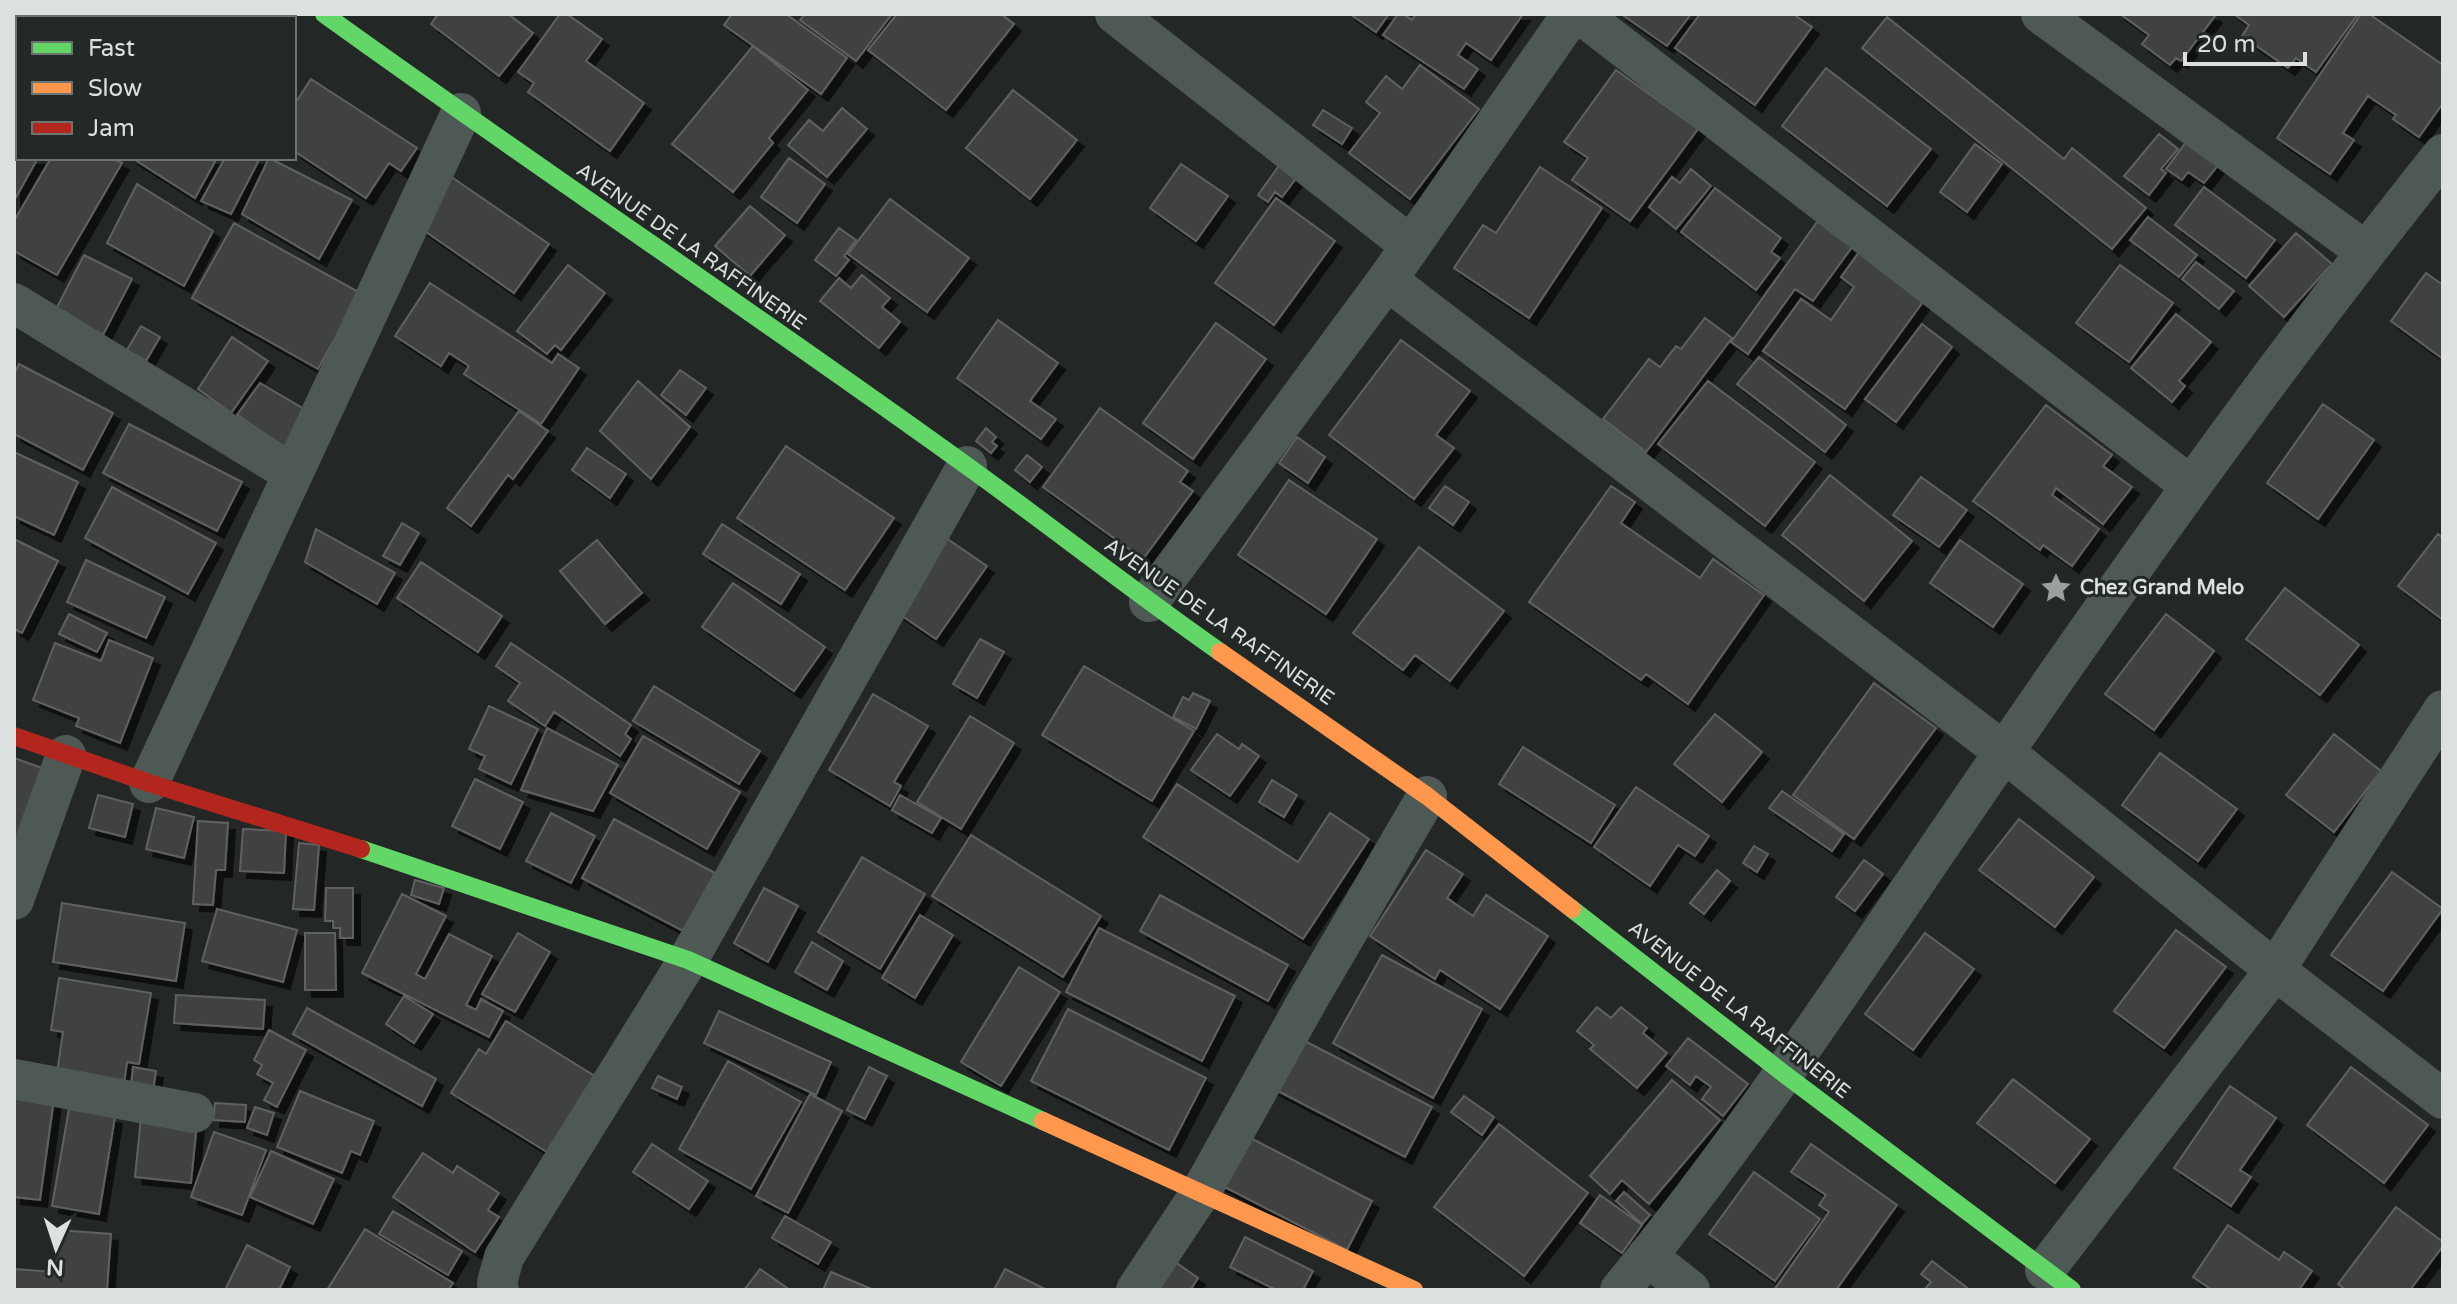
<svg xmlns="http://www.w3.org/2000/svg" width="2457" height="1304" font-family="'Varela Round',sans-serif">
<defs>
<filter id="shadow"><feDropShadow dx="7" dy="7" stdDeviation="0" flood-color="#0009"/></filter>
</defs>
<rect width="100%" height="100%" fill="#232826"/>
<path fill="#414243" stroke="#606161" stroke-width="2" filter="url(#shadow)" d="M438,14H508L533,33L499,76L431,24Z
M560,14H567L602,39L586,61L644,103L610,151L528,92L534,83L518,72Z
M732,14H786L847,58L821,94L724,25Z
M805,14H892L856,61L800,20Z
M897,14H1001L1014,24L946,110L868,50Z
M1350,14H1389L1376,32Z
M1398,14H1403L1412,20L1416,14H1523L1491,60L1466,43L1458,55L1478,69L1464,89L1383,35Z
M1621,14H1691L1667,46Z
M1700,14H1793L1812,27L1755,105L1675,48Z
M2120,14H2213L2215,16L2181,61L2176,58L2170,65L2142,44L2149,35Z
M2234,14H2358L2316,72L2296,58L2288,68L2242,36L2249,25Z
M2361,14H2369L2443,65V103L2419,137L2393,119L2396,115L2368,96L2343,133L2354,140L2330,174L2277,138Z
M1887,17L2064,159L2072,148L2146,208L2112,249L1862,48Z
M14,18L18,21V64L14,71Z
M753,46L808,90L769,138L773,143L733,192L672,144Z
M1420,65L1479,109L1410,199L1349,153L1380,113L1366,102L1386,76L1402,89Z
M1826,68L1931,149L1887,206L1782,126Z
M1616,70L1698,129L1630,221L1572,180L1588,158L1564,142Z
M311,79L417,148L401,171L389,163L366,198L294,151V105Z
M1013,90L1077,140L1030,199L966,148Z
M14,108L18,110V158H38L14,201Z
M842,108L867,129L827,177L788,145L809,120L823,131Z
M1323,110L1352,128L1342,144L1313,125Z
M2159,134L2178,149L2161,169L2166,173L2149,195L2124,176Z
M2187,141L2219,164L2204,183L2188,172L2182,180L2166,169Z
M1975,144L2002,164L1967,212L1940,192Z
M51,158H112L122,163L57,275L14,251V221Z
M132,158H217L195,198Z
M225,158H260L231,214L201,201Z
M269,158L352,200L319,259L242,214Z
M789,158L825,184L797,223L761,197Z
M1281,163L1298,176L1282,197L1275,192L1268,202L1258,195Z
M1181,164L1228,196L1196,241L1150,208Z
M1540,167L1602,208L1529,318L1454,268L1483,225L1496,233Z
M1691,169L1711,186L1676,229L1649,207L1672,177L1680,183Z
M450,176L549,244L514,293L416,225Z
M137,184L213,231L184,286L107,243Z
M2204,187L2275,240L2246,278L2175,225Z
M1715,188L1781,238L1771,252L1780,258L1756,290L1681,232Z
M1276,198L1335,241L1274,325L1215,283Z
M890,199L969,258L927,312L848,254Z
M750,206L785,235L750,276L715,246Z
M1825,211L1860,236L1813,301L1795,289L1748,354L1731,342Z
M2148,217L2197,255L2179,277L2130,240Z
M234,223L360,293L318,369L192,298Z
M839,228L856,240L844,256L849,260L836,276L815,260Z
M2296,233L2332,264L2284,317L2249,286Z
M1862,248L1928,295L1845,409L1763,351L1801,299L1831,320L1854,287L1841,277Z
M84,255L132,279L103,335L55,311Z
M2196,262L2234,291L2219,309L2182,279Z
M568,265L605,293L561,350L555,345L547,354L517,331Z
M2120,265L2173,303L2129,362L2076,323Z
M2426,273L2443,285V359L2391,321Z
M862,275L890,298L882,307L900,322L879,348L820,301L839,278L851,288Z
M430,283L552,363L558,354L579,368L541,424L464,374L469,366L449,353L441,366L395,336Z
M2176,314L2211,342L2179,381L2185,386L2172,402L2131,368Z
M1705,318L1732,338L1646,452L1603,419L1649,359L1660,367L1676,346L1681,349Z
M998,320L1058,363L1030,401L1056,419L1041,439L957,378Z
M1216,323L1266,359L1193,459L1143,423Z
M1922,324L1952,347L1896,422L1865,399Z
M141,326L160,337L146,361L127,350Z
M232,337L268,361L231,413L198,389Z
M1401,340L1470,391L1436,435L1454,448L1414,499L1329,435Z
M1759,357L1846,425L1825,452L1737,384Z
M19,364L113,413L83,470L14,434V374Z
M680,370L706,388L686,415L661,395Z
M638,381L690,427L651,479L600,431Z
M1708,381L1815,462L1765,526L1658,444Z
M260,383L309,412L289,450L237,415Z
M2323,404L2374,440L2318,519L2267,483Z
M2046,405L2112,455L2103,466L2132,487L2103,524L2056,488L2052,495L2099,529L2072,566L2043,545L2040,550L1973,501Z
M1100,408L1188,471L1180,482L1193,491L1143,559L1043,487Z
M519,411L548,431L513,479L508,475L471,526L447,508Z
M129,424L242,482L217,531L103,473Z
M986,428L996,437L992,442L997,446L991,453L976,441Z
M1297,437L1325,457L1308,483L1279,463Z
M786,446L894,518L845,590L737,518Z
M587,448L626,474L610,498L572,470Z
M14,452L78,482L54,535L14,516Z
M1027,455L1042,467L1030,482L1015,470Z
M1830,475L1912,541L1864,601L1782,535Z
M1921,477L1967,510L1939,547L1893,515Z
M1289,480L1377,539L1326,614L1238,555Z
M1445,486L1469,502L1453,525L1429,508Z
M1611,486L1635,502L1621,523L1700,578L1713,559L1764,595L1688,704L1646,674L1641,680L1529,602Z
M112,487L216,543L188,594L85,538Z
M402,523L419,533L400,565L383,556Z
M722,524L800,574L781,604L703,554Z
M316,529L395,573L377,604L305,562Z
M2438,534L2443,538V620L2398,586Z
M946,538L987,566L936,639L895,611Z
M14,539L58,561L22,633L14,629Z
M597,540L642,593L605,624L560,571Z
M1960,540L2023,584L1993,627L1930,583Z
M1419,547L1504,611L1450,681L1415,655L1403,670L1353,633Z
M86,560L165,597L146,638L67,602Z
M421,562L502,616L478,652L397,598Z
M733,583L825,647L794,691L702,627Z
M2285,588L2359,645L2320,695L2246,639Z
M69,614L107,633L97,652L59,634Z
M2166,614L2214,651L2154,730L2105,694Z
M980,639L1004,652L977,698L953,684Z
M109,640L153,658L120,743L76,726L79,718L33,700L55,643L101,661Z
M511,643L631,725L625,734L631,739L620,756L554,712L545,726L508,701L520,683L496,666Z
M1084,666L1194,731L1152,801L1042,735Z
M1874,683L1936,728L1854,839L1793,795Z
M654,686L760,751L739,784L633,721Z
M1193,693L1210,701L1196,729L1173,717L1183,697L1189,700Z
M873,694L928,726L894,782L901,786L890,806L829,770Z
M489,706L538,729L511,784L479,769L485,756L469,749Z
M1715,714L1762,752L1722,802L1674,764Z
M970,716L1014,743L961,829L917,802Z
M547,728L618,765L593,811L521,790Z
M1217,734L1239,749L1242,744L1259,756L1230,796L1191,770Z
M2334,734L2381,771L2334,832L2286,795Z
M643,736L740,792L707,849L610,793Z
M1523,747L1615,805L1591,843L1499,784Z
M2160,753L2237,809L2198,861L2122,805Z
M14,758L48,770L14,854Z
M475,779L523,802L500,849L452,826Z
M1272,780L1297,795L1284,817L1259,802Z
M1177,784L1298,862L1330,813L1369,839L1303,939L1143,837Z
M1636,787L1709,836L1695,856L1678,845L1650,886L1594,847Z
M1782,791L1844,834L1832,851L1769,808Z
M98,795L133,804L125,837L89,828Z
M900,795L941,818L932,833L892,810Z
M156,808L194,817L184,858L146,849Z
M551,813L595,836L571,883L526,861Z
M614,819L715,873L683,931L582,878Z
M2019,819L2094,877L2055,927L1979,870Z
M198,821L228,823L225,870H216L213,905L193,904Z
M243,829L286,831L284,873L240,871Z
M971,835L1101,916L1063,977L932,896Z
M299,843L319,845L314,910L293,909Z
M1754,846L1768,854L1757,872L1743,863Z
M1426,850L1463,874L1447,898L1473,916L1486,895L1548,936L1500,1009L1440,970L1435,979L1370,936Z
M862,857L925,894L880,969L818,932Z
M1864,860L1883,874L1855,911L1836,897Z
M1717,870L1730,881L1704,914L1690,903Z
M2392,872L2443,909L2383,991L2331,955Z
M415,880L444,888L439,904L411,895Z
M326,888H353V938H340V928H333V921H325Z
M764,888L798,906L768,962L734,943Z
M402,894L446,916L416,974L425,979L449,934L492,956L466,1005L476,1010L481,999L503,1011L489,1037L362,973Z
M1160,895L1288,965L1268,1001L1140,931Z
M62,903L185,923L176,981L53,962Z
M217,909L297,930L283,982L202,961Z
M920,915L953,935L915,998L882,978Z
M1099,928L1235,996L1202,1061L1066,992Z
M2176,930L2226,967L2164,1048L2114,1011Z
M305,933H335L336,990H305Z
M518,933L550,952L515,1012L482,994Z
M1925,933L1974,969L1913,1050L1865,1014Z
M812,942L843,961L827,990L795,972Z
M1382,955L1482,1009L1433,1098L1333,1043Z
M1019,967L1060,992L1001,1086L961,1062Z
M59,978L151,993L139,1064L127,1062L124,1084L57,1073L63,1032L51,1030Z
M176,995L265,1000L263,1029L174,1023Z
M404,996L433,1014L414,1043L386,1024Z
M1597,1007L1611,1018L1621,1007L1647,1028L1643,1033L1667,1053L1637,1088L1590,1049L1594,1045L1577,1031Z
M307,1008L436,1079L422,1106L293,1034Z
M1068,1009L1206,1078L1169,1150L1031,1081Z
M719,1011L831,1062L816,1095L704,1043Z
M506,1021L598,1078L550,1154L451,1093L479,1049L486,1054Z
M269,1030L306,1050L277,1107L264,1100L273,1083L257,1074L262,1065L254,1060Z
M1299,1038L1432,1107L1405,1157L1272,1088Z
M1688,1038L1748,1084L1723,1116L1702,1099L1711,1087L1696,1076L1690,1085L1666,1066Z
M728,1061L801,1102L751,1189L679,1149Z
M133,1067L156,1071L152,1098L130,1095Z
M869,1067L887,1076L865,1119L847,1110Z
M2351,1067L2428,1125L2384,1183L2307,1125Z
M658,1076L682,1087L677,1099L652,1088Z
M2013,1079L2090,1139L2055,1183L1977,1123Z
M1672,1080L1720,1120L1649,1204L1622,1180L1610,1194L1590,1176Z
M2230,1086L2276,1118L2240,1170L2251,1177L2231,1206L2174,1168Z
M300,1091L374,1121L360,1155L351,1151L342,1173L277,1147Z
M14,1094L54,1099L40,1200L14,1197Z
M810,1094L842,1111L788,1213L756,1196Z
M1464,1096L1494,1117L1482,1135L1451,1112Z
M215,1103L246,1105L245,1122L213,1120Z
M255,1107L274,1113L267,1135L247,1128Z
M69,1109L115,1117L99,1214L52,1206Z
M141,1117L197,1123L191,1183L135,1177Z
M1499,1124L1588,1193L1524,1276L1434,1207Z
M214,1132L266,1150L242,1215L191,1197Z
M1241,1133L1372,1201L1347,1250L1215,1182Z
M652,1144L708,1181L689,1209L633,1172Z
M1811,1144L1897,1205L1836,1290H1774L1829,1212L1819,1205L1826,1195L1791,1172Z
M271,1151L334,1179L313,1224L250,1197Z
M423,1153L453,1173L457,1166L499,1193L488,1210L499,1217L475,1252L393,1197Z
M1754,1172L1820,1219L1775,1281L1709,1234Z
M1624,1192L1650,1215L1642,1224L1616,1201Z
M1600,1195L1642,1225L1622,1253L1580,1223Z
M2396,1207L2443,1242V1246L2410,1290H2346L2338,1284Z
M393,1211L462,1251L448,1275L379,1234Z
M785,1216L831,1242L818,1264L772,1238Z
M2228,1225L2279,1260L2284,1252L2312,1271L2299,1290H2212L2193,1277Z
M365,1229L453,1283L448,1290H327Z
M58,1230L111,1234L107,1290H14V1269L55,1272Z
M1245,1237L1313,1271L1303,1290H1276L1230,1267Z
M247,1245L290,1267L279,1290H225Z
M1168,1257L1198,1278L1191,1289L1193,1290H1145Z
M1932,1261L1970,1290H1924L1931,1282L1921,1274Z
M760,1269L790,1290H744Z
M1005,1269L1047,1290H994Z
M831,1272L874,1290H823Z"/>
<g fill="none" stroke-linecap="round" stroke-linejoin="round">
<path stroke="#4e5855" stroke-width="40" d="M1115,14L1410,245
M1580,14L2191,486
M2041,14L2365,251
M1387,280L2004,752L2275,970L2443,1099
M14,303L292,473
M1149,602L1387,280L1572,14
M149,783L461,113
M14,900L66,755
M14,1079L194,1113
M1647,1256L1690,1290
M2045,1270L2275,970L2443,710
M499,1290L497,1283L504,1257L688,960L967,466
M1136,1290L1201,1192L1306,1003L1427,796
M1620,1290C1754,1127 1869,948 1989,774C2134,562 2283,354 2443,154"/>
<path stroke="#63d668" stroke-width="18" d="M324,14C536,167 755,313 967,466C1052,527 1134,592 1220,652
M361,849L688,960L1043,1121
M1572,909L1783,1073L2072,1290"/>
<path stroke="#ff974d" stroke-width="18" d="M1220,652L1427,796L1572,909
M1043,1121L1414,1290"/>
<path stroke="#b3261e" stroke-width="18" d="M14,736L149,783L361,849"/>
</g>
<defs>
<symbol id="sight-bare" viewBox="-9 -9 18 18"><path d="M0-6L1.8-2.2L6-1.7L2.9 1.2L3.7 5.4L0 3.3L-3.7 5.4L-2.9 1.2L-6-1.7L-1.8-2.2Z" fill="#9ba09e" stroke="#222927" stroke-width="2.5" paint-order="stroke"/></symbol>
</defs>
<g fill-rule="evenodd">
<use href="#sight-bare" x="2034" y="566" width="44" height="44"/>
</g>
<g text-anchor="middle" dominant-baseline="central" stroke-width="6" stroke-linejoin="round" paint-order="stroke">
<g font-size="20" fill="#dce1df" stroke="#222927">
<text transform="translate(691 247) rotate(35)">AVENUE DE LA RAFFINERIE</text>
<text transform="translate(1219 622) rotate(35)">AVENUE DE LA RAFFINERIE</text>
<text transform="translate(1739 1010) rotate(38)">AVENUE DE LA RAFFINERIE</text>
</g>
<g font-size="20" font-weight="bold" fill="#dce1df" stroke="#222927" text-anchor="start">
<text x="2080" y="588">Chez Grand Melo</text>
</g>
</g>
<rect width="2457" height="1304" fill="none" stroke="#dce1df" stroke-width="32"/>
<rect x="16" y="16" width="280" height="144" fill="#222927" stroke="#6c7371" stroke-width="2"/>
<rect x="32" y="42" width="40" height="12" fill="#63d668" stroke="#6c7371" stroke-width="2"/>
<text x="88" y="56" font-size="24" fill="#dce1df">Fast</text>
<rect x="32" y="82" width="40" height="12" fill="#ff974d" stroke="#6c7371" stroke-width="2"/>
<text x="88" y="96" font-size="24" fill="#dce1df">Slow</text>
<rect x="32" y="122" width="40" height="12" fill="#b3261e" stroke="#6c7371" stroke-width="2"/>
<text x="88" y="136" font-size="24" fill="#dce1df">Jam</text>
<g transform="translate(56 1248) rotate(183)" stroke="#222927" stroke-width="6" paint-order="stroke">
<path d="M0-6L14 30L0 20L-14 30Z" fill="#dce1df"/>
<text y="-12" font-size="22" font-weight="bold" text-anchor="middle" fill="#dce1df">N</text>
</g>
<path d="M2185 52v12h120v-12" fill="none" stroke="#dce1df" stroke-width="4"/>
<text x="2197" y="52" font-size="24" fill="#dce1df" stroke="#222927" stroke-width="6" paint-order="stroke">20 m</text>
</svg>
